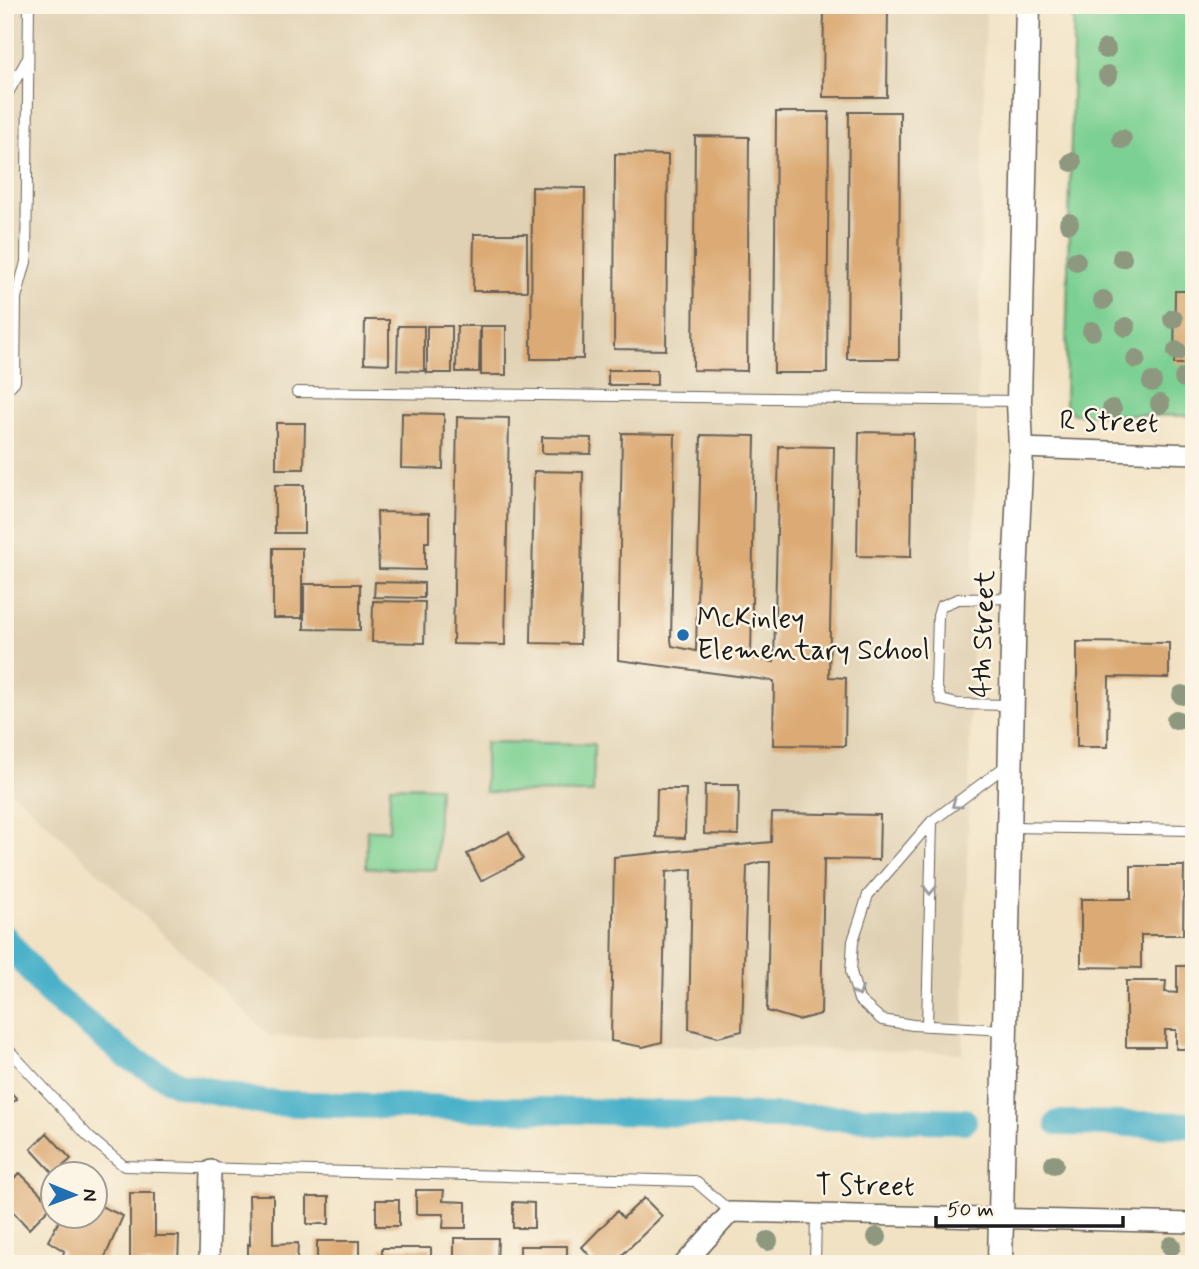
<svg xmlns="http://www.w3.org/2000/svg" width="1199" height="1269" font-family="Mynerve,sans-serif">
<rect width="100%" height="100%" fill="#fcf5e5"/>
<filter id="ink" filterUnits="userSpaceOnUse"><feTurbulence type="fractalNoise" baseFrequency=".0143" numOctaves="2"/><feDisplacementMap in="SourceGraphic" scale="14" xChannelSelector="R" yChannelSelector="G"/><feConvolveMatrix kernelMatrix="1 2 1 2 8 2 1 2 1" color-interpolation-filters="sRGB"/></filter>
<filter id="wash" filterUnits="userSpaceOnUse"><feTurbulence type="fractalNoise" baseFrequency=".00686" numOctaves="4" result="noise"/><feDisplacementMap in="SourceGraphic" scale="28" xChannelSelector="R" yChannelSelector="G"/><feGaussianBlur stdDeviation="1.57" result="paint"/><feColorMatrix in="noise" values="0 0 0 0 0 0 0 0 0 0 0 0 0 0 0 0 0 1.4 0 .05"/><feComposite in="paint" operator="in"/></filter>
<g filter="url(#wash)">
<rect width="100%" height="100%" fill="#f1e2c4"/>
<path fill="#e0d1b4" d="M5,5H986L963,1053L270,1036L23,801L5,787Z"/>
<path fill="#7bd093" stroke="#4c7658" stroke-width="2" d="M1074,5H1194V416L1073,414L1065,404Z
M485,742L594,744L593,793L485,792Z
M390,786L439,787L436,870L366,868L367,830H389Z"/>
<g fill="none" stroke-linecap="round" stroke-linejoin="round">
<path stroke="#4ab1c9" stroke-width="26" d="M5,938L48,992L128,1057L178,1084L264,1103L964,1121
M1058,1123L1194,1125"/>
</g>
<g id="blocks">
<path fill="#dcaa74" d="M824,5H888L887,97H823Z
M776,112H829L827,373H774Z
M849,112H900L899,359H847Z
M695,136L749,137L747,371L693,370Z
M615,154L668,155L666,350L614,349Z
M532,187L585,188L583,359H531Z
M474,234H527V291H473Z
M1175,291H1194V364H1174Z
M365,320H389V364L364,363Z
M398,326H424V371L397,370Z
M427,326H452V373H427Z
M457,326H480L479,372H456Z
M481,326H506V375H481Z
M608,370H657V385H608Z
M402,413L444,414L443,469L401,468Z
M457,417L509,418L505,645L453,644Z
M276,423H305L304,469H276Z
M859,432L913,433L911,557L857,556Z
M622,433L675,434L671,640L672,646L696,651L701,435L755,436L751,658L774,662L779,446L834,447L829,677L846,678L845,746L773,745L774,681L618,660Z
M542,437L592,438L591,454L542,453Z
M534,471L583,472L580,644L531,643Z
M275,485H304V533H275Z
M377,512L429,513V542H425V570L379,569Z
M273,548H302V618H273Z
M375,582L424,583V598L374,597Z
M304,584H360V630L304,629Z
M373,601L425,602L424,643L372,642Z
M1077,642L1169,643V678L1109,677L1108,747H1077Z
M705,785H739L738,835L704,834Z
M657,789H686L685,838L656,837Z
M772,813L880,815L879,860L824,859L821,1014L798,1020L767,1011L770,862H760L747,866L742,1031L718,1037L689,1029L692,869L666,872L662,1042L643,1047L611,1041L614,857L771,842Z
M509,832L523,859L481,881L467,854Z
M1131,866H1184L1183,935H1141V968L1081,967V899H1131Z
M1177,966H1194V1049H1176V1030H1165V1047H1126V981H1166L1165,992L1177,993Z
M5,1086L17,1099L5,1109Z
M47,1133L71,1159L54,1174L31,1149Z
M20,1173L52,1205L29,1229L5,1203V1186Z
M416,1190H444L443,1201L466,1202V1228H443L444,1214H416Z
M130,1193H155V1236H179L178,1264H130Z
M249,1195H273V1244L298,1243L297,1264H248V1244L250,1245Z
M307,1197H329V1224H307Z
M644,1198L662,1216L613,1264H597L582,1247L617,1211L623,1218Z
M376,1200H399V1226H376Z
M513,1202L534,1203V1228H513Z
M94,1203L123,1216L102,1264L84,1262L81,1264L63,1256L64,1251L48,1241L60,1219L67,1223L71,1217L81,1220L83,1217H94Z
M454,1238H498L497,1264H454Z
M317,1241H360V1264H317Z
M520,1246H567V1264H520Z
M382,1248H431V1264H382Z"/>
</g>
</g>
<g filter="url(#ink)">
<use href="#blocks" fill-opacity="0" stroke="#676157" stroke-width="2"/>
<g fill="none" stroke-linecap="round" stroke-linejoin="round">
<defs>
<path id="service" d="M5,98L28,58
M5,302L16,298L26,262L29,5
M5,392L15,381L16,298
M297,392L1018,401
M1012,705L958,704L941,700L936,685L938,616L941,606L958,599L1014,598
M1010,827L1194,830
M927,1026L932,821
M1005,1030L913,1025L882,1020L859,1000L851,972L853,941L868,895L932,821L1007,765
M5,1046L89,1137L124,1166L695,1181L731,1212
M815,1264L816,1214"/>
<path id="minor" d="M1021,448L1194,454
M209,1264L211,1170
M684,1264L731,1212L1194,1223"/>
<path id="tertiary" d="M1000,1264L1014,598L1021,448L1019,401L1028,5"/>
</defs>
<use href="#service" stroke="#676157" stroke-width="12"/>
<use href="#minor" stroke="#676157" stroke-width="22"/>
<use href="#tertiary" stroke="#676157" stroke-width="27"/>
<use href="#service" stroke="#fff" stroke-width="10"/>
<use href="#minor" stroke="#fff" stroke-width="19"/>
<use href="#tertiary" stroke="#fff" stroke-width="24"/>
</g>
<g fill="#8e987f">
<circle cx="1106" cy="49" r="10"/>
<circle cx="1108" cy="75" r="10"/>
<circle cx="1122" cy="139" r="10"/>
<circle cx="1072" cy="162" r="10"/>
<circle cx="1069" cy="223" r="10"/>
<circle cx="1122" cy="258" r="10"/>
<circle cx="1076" cy="261" r="10"/>
<circle cx="1103" cy="300" r="10"/>
<circle cx="1173" cy="319" r="10"/>
<circle cx="1126" cy="327" r="10"/>
<circle cx="1092" cy="331" r="10"/>
<circle cx="1177" cy="351" r="10"/>
<circle cx="1136" cy="359" r="10"/>
<circle cx="1184" cy="378" r="10"/>
<circle cx="1152" cy="382" r="10"/>
<circle cx="1160" cy="404" r="10"/>
<circle cx="1112" cy="409" r="10"/>
<circle cx="1182" cy="695" r="10"/>
<circle cx="1176" cy="720" r="10"/>
<circle cx="1054" cy="1164" r="10"/>
<circle cx="877" cy="1237" r="10"/>
<circle cx="768" cy="1241" r="10"/>
<circle cx="1171" cy="1246" r="10"/>
</g>
<defs><path id="oneway-chevron" d="M-2-3.5L2.5 0L-2 3.5" fill="none" stroke-width="1.6" stroke-linecap="round" stroke-linejoin="round" transform="scale(1.75)"/></defs>
<g stroke="#999">
<use href="#oneway-chevron" transform="translate(956 804) rotate(144)"/>
<use href="#oneway-chevron" transform="translate(930 890) rotate(91)"/>
<use href="#oneway-chevron" transform="translate(858 992) rotate(69)"/>
</g>
</g>
<circle fill="#1f6fb2" stroke="#fcf5e5" stroke-width="2.5" cx="683" cy="635" r="7"/>
<g text-anchor="middle" dominant-baseline="central" stroke-width="5" stroke-linejoin="round" paint-order="stroke">
<g font-size="28" fill="#1c1c1c" stroke="#fcf5e5">
<text transform="translate(1109 423) rotate(2)">R Street</text>
<text transform="translate(984 634) rotate(-88)">4th Street</text>
<text transform="translate(865 1187) rotate(1)">T Street</text>
</g>
<g font-size="28" fill="#1c1c1c" stroke="#fcf5e5" text-anchor="start">
<text x="697" y="619">McKinley<tspan x="697" dy="32">Elementary School</tspan></text>
</g>
</g>
<rect width="1199" height="1269" fill="none" stroke="#fcf5e5" stroke-width="28"/>
<g transform="translate(74 1195) rotate(91)"><circle r="33" fill="#fcf5e5" stroke="#a29e95" stroke-width="2"/>
<path d="M0-5L12 26L0 18L-12 26Z" fill="#1f6fb2"/>
<text y="-10" font-size="19" font-weight="bold" text-anchor="middle" fill="#1c1c1c">N</text>
</g>
<path d="M936 1216v10h187v-10" fill="none" stroke="#1c1c1c" stroke-width="3.5"/>
<text x="947" y="1216" font-size="21" fill="#1c1c1c" stroke="#fcf5e5" stroke-width="5" paint-order="stroke">50 m</text>
</svg>
